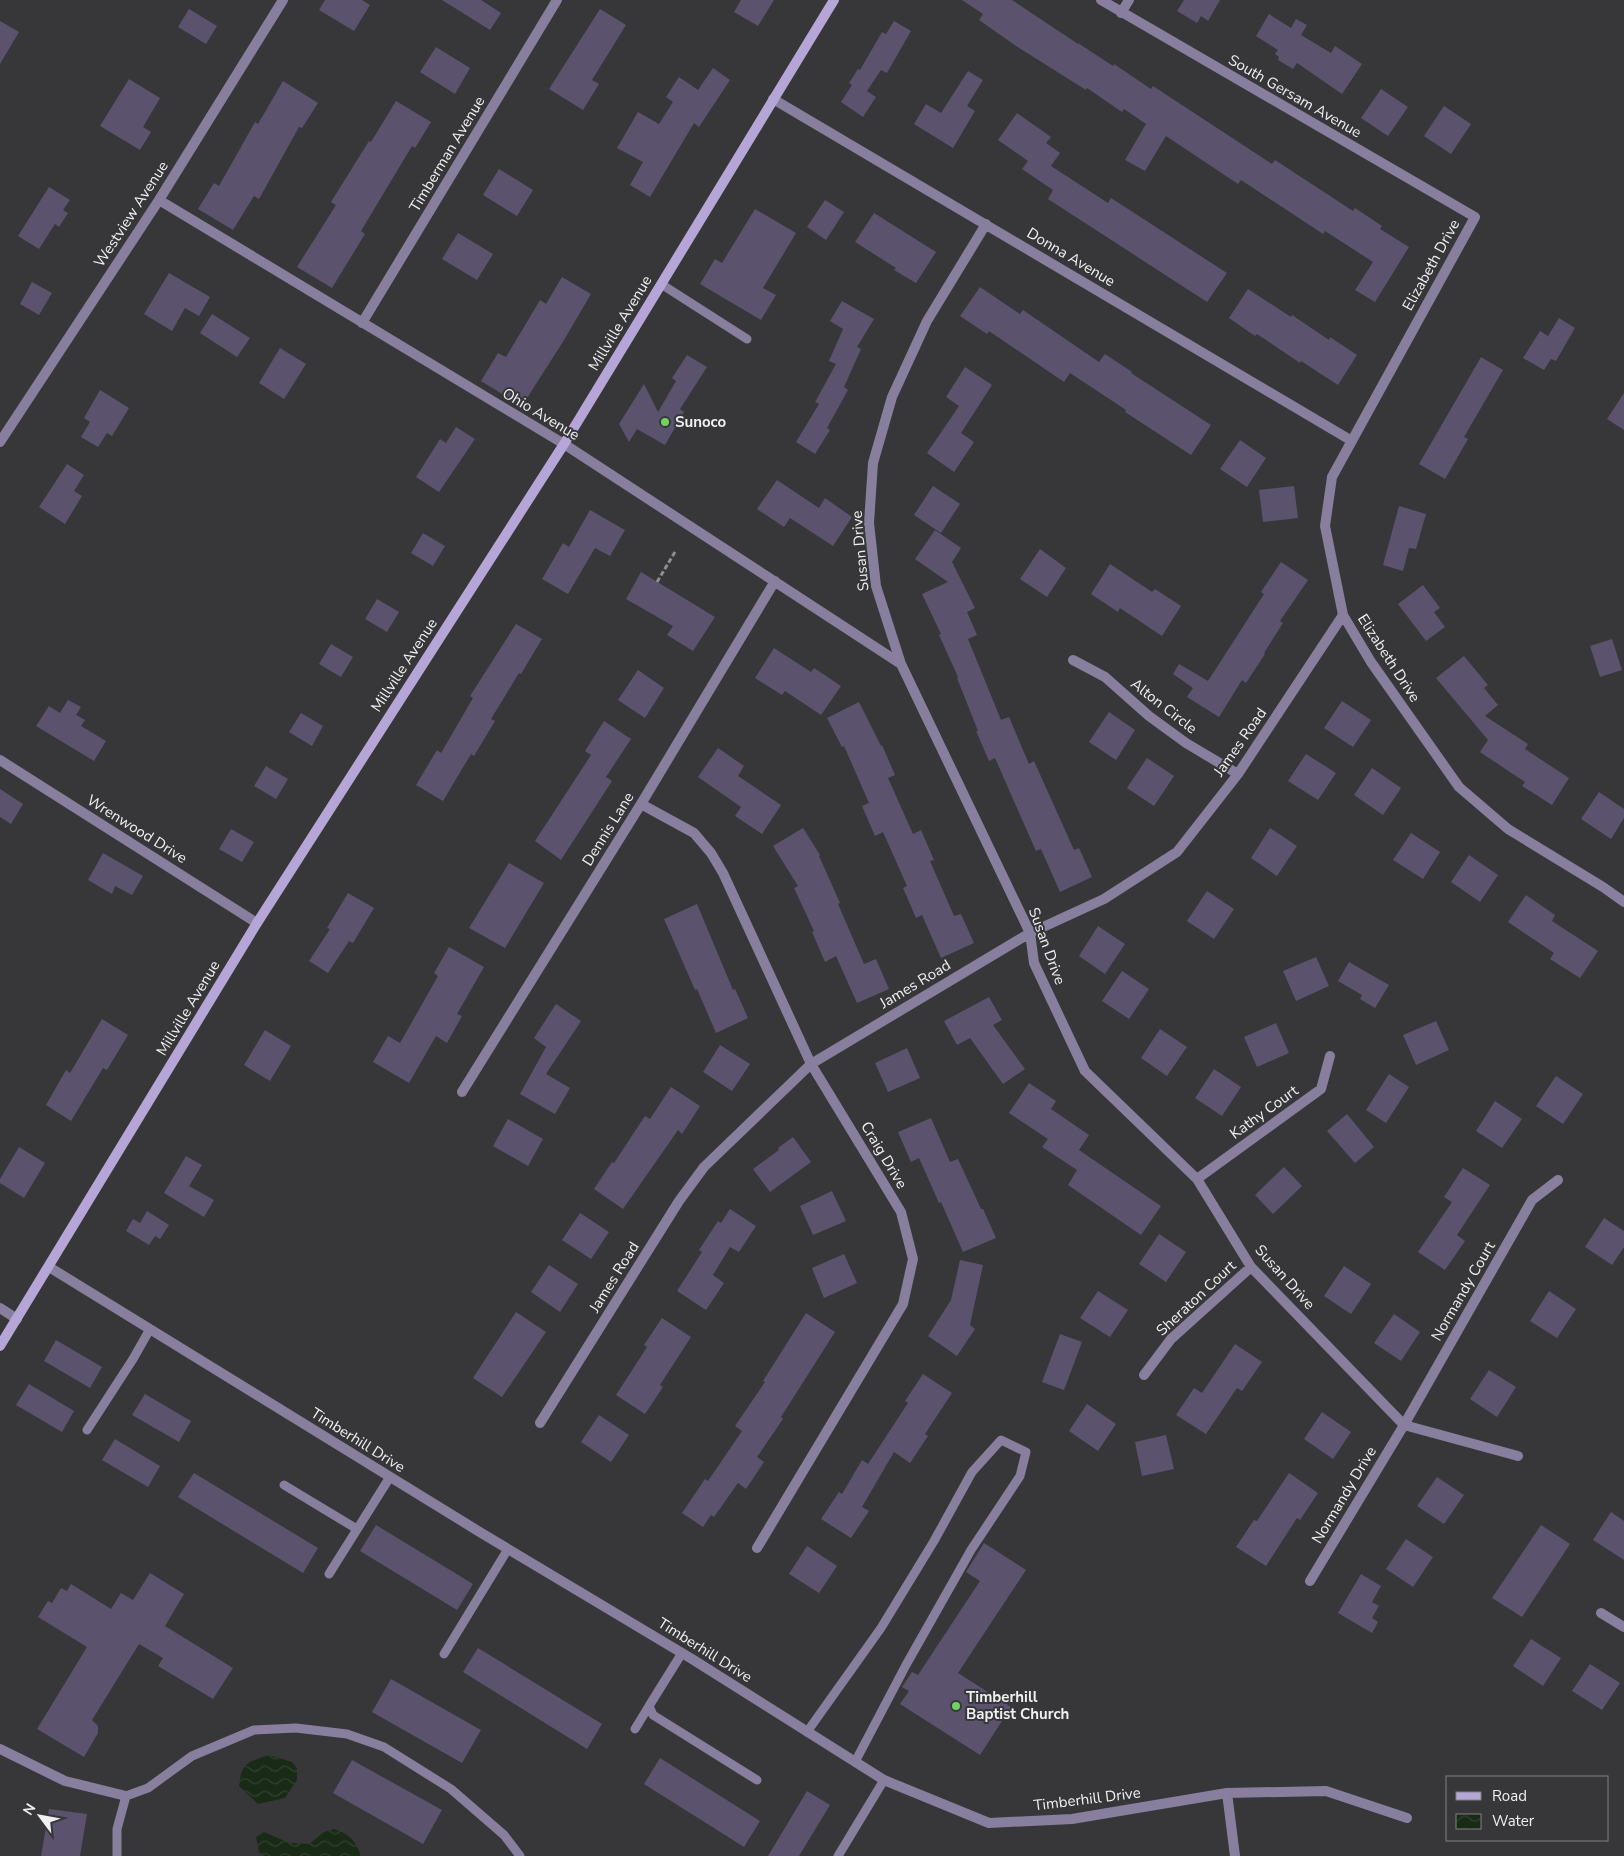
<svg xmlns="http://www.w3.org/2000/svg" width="1624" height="1856" font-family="'Nunito Sans',sans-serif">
<defs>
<pattern id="water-waves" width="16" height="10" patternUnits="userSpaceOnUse" patternTransform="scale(1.25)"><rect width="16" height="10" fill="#192b16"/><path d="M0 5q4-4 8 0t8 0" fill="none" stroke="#30402d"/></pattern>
</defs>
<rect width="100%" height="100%" fill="#373639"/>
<path fill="url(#water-waves)" d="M269,1755L292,1762L297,1768V1780L285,1798L258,1804L239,1786C242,1762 247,1762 269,1755Z
M334,1829C350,1835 355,1839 361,1856H265L259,1852L256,1837L264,1832L290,1843L309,1844L324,1832Z"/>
<path fill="#5b536d" d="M325,0H362L370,5L354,31L319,10Z
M442,0H481L501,13L490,30Z
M741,0H774L758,26L734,12Z
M962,0H1012L1078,44V43L1113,66L1114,64L1151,89L1153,86L1272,164L1275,160L1353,211L1355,208L1382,226L1380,229L1409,247L1375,302L1355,290L1373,262L1325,231L1323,234L1241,180L1238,184L1166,136L1145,171L1125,160L1146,124L1124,109L1122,112L1087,88L1086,90L1016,46L979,20L983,14Z
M1184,0H1220L1208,21L1201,16L1197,23L1177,11Z
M189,9L217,26L206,44L178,27Z
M600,9L626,25L592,80L599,84L583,110L549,89Z
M1269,14L1291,28L1296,19L1307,25L1301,35L1331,53L1335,46L1362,64L1342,94L1297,63L1293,69L1278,60L1279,57L1275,54L1278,50L1256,36Z
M0,21L19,32L0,64Z
M894,21L911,31L887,73L881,70L867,91L876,97L863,117L841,102L852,85L849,83L858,69L860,70L882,32L886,34Z
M436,47L470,68L455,94L420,72Z
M713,68L730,80L699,127L694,123L650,197L630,185L643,162L617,148L638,112L659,124L673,102L666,97L679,77L698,90Z
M968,71L983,80L967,106L975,111L953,148L914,124L926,104L941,113Z
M129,79L160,98L143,127L151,132L140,150L100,126Z
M283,81L318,103L302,128L299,127L259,199L254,196L233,230L198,209L214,183L219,186L255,122L258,124Z
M1381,89L1408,107L1388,136L1361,118Z
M396,101L431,122L415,148L412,146L361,231L365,234L332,288L297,267L336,205L331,202L369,141L371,142Z
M1444,106L1471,124L1451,154L1424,136Z
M1017,113L1051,137L1046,143L1060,153L1051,166L1108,203L1111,198L1227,273L1207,302L1048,199L1053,190L1022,169L1028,161L998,140Z
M499,169L533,190L517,216L483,195Z
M49,187L70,200L63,210L68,213L59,227L55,224L39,249L18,236Z
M825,200L844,212L826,240L807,227Z
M755,209L796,233L763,288L776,295L761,320L700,284L715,259L722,263Z
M874,213L936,252L916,283L894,270L896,268L855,242Z
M458,233L493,254L477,280L442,259Z
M169,273L210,297L199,316L185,308L172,331L144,314Z
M562,277L591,294L564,340L522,406L481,381L498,353L506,357L540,300L546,304Z
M32,282L52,293L39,315L20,304Z
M980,287L1020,314L1023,310L1099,362L1105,354L1132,372L1131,373L1211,425L1191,455L1125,412L1126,410L1070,373L1064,382L989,331L987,334L960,316Z
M1248,289L1291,317L1292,315L1329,340L1330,337L1357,355L1338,385L1301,361L1300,363L1257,334L1255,336L1229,318Z
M842,301L874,319L857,347L861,349L844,387L848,390L827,428L830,430L815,454L796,442L819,404L815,402L836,364L829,361L843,329L830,321Z
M212,314L250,338L237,357L200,333Z
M1559,318L1575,328L1556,361L1551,359L1544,370L1523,358L1540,331L1548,336Z
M280,348L306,364L284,399L259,383Z
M687,355L707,367L680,409L684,412L665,445L637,429L629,442L619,424L644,384L658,412L676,381L672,378Z
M1481,357L1503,370L1464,437L1468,439L1445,479L1419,464Z
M965,367L992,385L961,433L974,442L954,472L927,453L959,406L946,397Z
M100,390L129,408L112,436L107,433L98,447L81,437L90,422L84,418Z
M1624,393V430L1607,419Z
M456,427L475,439L439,492L416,477L440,439L446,443Z
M1240,440L1266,458L1247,487L1220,469Z
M67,464L84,475L74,491L82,496L65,524L39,507Z
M777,480L819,508L825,498L852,517L833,546L790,518L784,527L757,509Z
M933,486L960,504L941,533L914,515Z
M1294,486L1298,518L1263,522L1259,490Z
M1399,506L1426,514L1416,549L1409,548L1403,571L1383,565Z
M590,510L625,530L610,556L595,548L568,594L542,579L563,543L569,547Z
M935,530L961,548L952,562L975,608L967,612L977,635L968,639L1001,720L1009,717L1029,764L1034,761L1074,850L1079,848L1092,877L1060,892L1041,849L1036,851L995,758L989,761L976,731H978L957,678L958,677L939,635L941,634L922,594L948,582L915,559Z
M423,533L445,546L433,566L411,553Z
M1040,549L1066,568L1047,597L1020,579Z
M1281,562L1308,580L1280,621L1283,623L1264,653L1265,654L1246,683L1242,680L1219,717L1187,697L1193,688L1173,674L1179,664L1208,681L1264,594L1261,592Z
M1110,564L1152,592L1155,589L1181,606L1162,636L1120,608L1118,612L1091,594Z
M641,572L715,617L693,651L667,635L673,626L626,599Z
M1423,585L1440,608L1434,612L1445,627L1426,641L1398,604Z
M377,599L399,612L387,632L365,619Z
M516,624L542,639L521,674L519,673L491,719L495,721L474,756L471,754L443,801L416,785L437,750L441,753L473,698L470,696Z
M1612,639L1622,670L1600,677L1590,646Z
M331,644L353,657L341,677L319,664Z
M774,648L811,672L814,668L841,686L821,715L785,691L782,695L755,678Z
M1464,656L1488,685L1484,688L1498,705L1485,716L1528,744L1525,749L1569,778L1552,805L1522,786L1525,782L1480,752L1488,740L1436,678Z
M638,670L664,688L645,718L618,700Z
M68,700L81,707L76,715L85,720L81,726L106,741L94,761L36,726L49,706L60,713Z
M1342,701L1371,720L1353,747L1324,728Z
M859,702L881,746L882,745L895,775L888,778L913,834L921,830L934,860L930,861L954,916L961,914L974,943L941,958L922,915L916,918L903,888L907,886L883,832L875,836L862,806L869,803L844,746L842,747L827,718Z
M1109,712L1135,730L1116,760L1089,742Z
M301,713L323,726L312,746L289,732Z
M604,721L631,739L606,777L612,781L561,860L535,841L591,755L585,751Z
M718,748L744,766L738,776L781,805L762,834L735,816L741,807L698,777Z
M1306,754L1336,773L1318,800L1288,781Z
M1147,758L1174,776L1154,806L1127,788Z
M266,766L288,779L276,799L254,786Z
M1372,768L1401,788L1383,815L1354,795Z
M0,789L23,804L11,824L0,817Z
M1599,792L1624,809V818L1611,839L1581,819Z
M803,828L820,855L819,856L840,903L838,904L864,964L876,959L889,989L857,1003L836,956L825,962L812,932L814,931L794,888L798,886L773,846Z
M1270,828L1297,846L1277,876L1251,858Z
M231,829L254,842L242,862L219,849Z
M1411,833L1440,852L1423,879L1393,860Z
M103,853L143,876L132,895L115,886L112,894L88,880Z
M1469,855L1498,875L1480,902L1451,882Z
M509,863L544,883L505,948L469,928Z
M1207,891L1234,909L1214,939L1187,921Z
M348,893L374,908L353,943L349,941L328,973L309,961L330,929L327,928Z
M1526,895L1555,915L1552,921L1598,951L1580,978L1550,959L1554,953L1508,922Z
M697,904L733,990L735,989L748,1018L716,1033L697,989L695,990L664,919Z
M1098,926L1125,944L1105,974L1079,956Z
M449,947L484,967L457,1014L462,1016L447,1043L436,1036L409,1083L373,1062L388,1036L400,1043L438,976L434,973Z
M1316,957L1329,986L1296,1001L1283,971Z
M1349,962L1389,985L1375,1008L1360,999L1362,995L1338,981Z
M1122,971L1149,989L1129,1019L1102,1001Z
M989,997L1002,1020L993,1025L1025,1069L1003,1084L970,1038L957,1045L944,1021Z
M556,1004L581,1021L546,1074L570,1088L555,1114L520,1094L546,1047L534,1038Z
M102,1019L128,1035L107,1070L103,1068L71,1121L46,1105L66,1070L70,1073Z
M1436,1021L1449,1050L1416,1065L1403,1035Z
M1276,1023L1289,1053L1257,1067L1244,1037Z
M1160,1029L1187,1047L1167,1076L1141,1058Z
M265,1030L291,1046L270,1081L244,1065Z
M720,1045L750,1064L732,1091L703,1072Z
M907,1048L920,1078L888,1092L875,1063Z
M1214,1069L1241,1087L1222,1116L1195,1098Z
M1389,1074L1409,1087L1386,1123L1366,1110Z
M1556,1076L1583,1094L1563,1124L1536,1106Z
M1029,1083L1056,1101L1051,1109L1089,1135L1079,1150L1161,1206L1141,1235L1068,1185L1077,1170L1042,1147L1048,1139L1009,1113Z
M671,1087L700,1106L682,1134L678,1130L623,1209L594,1189L612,1162L614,1163L645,1116L650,1119Z
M1495,1101L1522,1119L1502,1148L1476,1131Z
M1347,1114L1374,1147L1355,1163L1327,1131Z
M931,1118L950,1162L958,1159L981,1209H983L996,1238L963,1252L941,1202L939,1203L919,1158L911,1162L898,1132Z
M508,1119L543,1139L528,1166L493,1146Z
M793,1137L811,1162L770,1192L753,1169L779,1150L778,1148Z
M19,1147L45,1163L24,1198L0,1183V1179Z
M186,1156L202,1165L189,1186L214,1200L204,1217L164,1193Z
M1284,1167L1302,1186L1273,1214L1255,1195Z
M1463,1168L1490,1185L1457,1235L1465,1241L1445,1270L1418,1252L1452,1202L1444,1197Z
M832,1191L846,1221L813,1235L800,1206Z
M730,1209L756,1226L739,1252L730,1247L713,1275L724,1283L706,1310L677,1291L702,1252L699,1250L718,1221L721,1223Z
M147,1211L169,1225L160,1239L155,1236L149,1245L126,1231L133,1219L140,1223Z
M580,1213L609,1232L591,1259L562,1240Z
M1604,1218L1624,1231V1247L1612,1265L1585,1247Z
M1159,1234L1186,1252L1166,1282L1139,1264Z
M844,1254L857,1283L824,1298L812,1268Z
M960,1260L983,1265L970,1325L975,1329L957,1356L928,1336L951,1300Z
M549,1265L578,1284L560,1312L531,1292Z
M1344,1266L1371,1284L1351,1314L1324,1296Z
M1098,1291L1128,1310L1110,1337L1080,1318Z
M1549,1291L1576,1309L1557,1338L1530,1321Z
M516,1312L546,1332L502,1397L473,1378Z
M806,1313L835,1332L781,1417L783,1419L757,1457L764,1462L746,1489L738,1483L714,1517L711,1515L703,1527L682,1513L705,1479L708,1481L742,1431L735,1426L765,1382L763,1381Z
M1394,1314L1420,1332L1401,1361L1374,1343Z
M662,1318L691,1337L660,1385L663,1387L645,1414L616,1395L647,1347L644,1345Z
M1060,1334L1082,1342L1064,1390L1042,1382Z
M56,1340L102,1367L90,1388L44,1361Z
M1235,1344L1262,1362L1242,1391L1237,1388L1206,1434L1176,1415L1194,1388L1202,1393Z
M1489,1370L1516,1387L1497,1417L1470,1399Z
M923,1374L952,1393L925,1434L928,1436L910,1463L894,1452L862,1507L869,1511L851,1538L821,1519L839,1492L842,1494L862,1460L868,1464L908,1403L905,1401Z
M29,1384L74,1411L62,1432L16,1405Z
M145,1394L191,1421L179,1442L132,1415Z
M1087,1404L1116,1424L1098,1451L1069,1431Z
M1322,1412L1351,1432L1333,1459L1304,1439Z
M599,1415L629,1435L611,1462L581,1442Z
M1166,1435L1174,1469L1142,1476L1135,1442Z
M115,1439L160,1466L148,1487L102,1460Z
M194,1473L318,1548L303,1573L178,1497Z
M1289,1473L1318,1493L1300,1520L1297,1518L1266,1566L1236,1547L1254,1520L1257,1521Z
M1437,1477L1464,1495L1444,1524L1417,1506Z
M1611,1512L1624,1521V1560L1593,1540Z
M376,1525L473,1584L457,1610L360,1551Z
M1541,1525L1570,1544L1522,1617L1492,1598Z
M1406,1539L1433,1557L1413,1587L1386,1569Z
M984,1543L1026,1570L958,1673L1011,1707L980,1755L900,1704L909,1691L902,1687L912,1672L918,1675L980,1581L966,1572Z
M807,1546L837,1566L819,1593L789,1574Z
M150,1573L184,1594L165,1626L233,1668L213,1699L158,1666L163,1658L139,1644L92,1720L98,1726V1733L84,1757L37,1729L87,1647L38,1617L48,1601L52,1603L61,1588L67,1591L71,1584L111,1609L121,1593L133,1600Z
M1361,1574L1381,1586L1372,1602L1379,1606L1372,1618L1378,1622L1372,1633L1338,1613Z
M1531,1639L1561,1658L1543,1686L1513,1666Z
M478,1648L602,1724L587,1749L463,1672Z
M1590,1664L1620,1683L1602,1710L1572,1691Z
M391,1679L481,1730L462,1763L372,1712Z
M660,1758L760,1821L744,1847L644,1784Z
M352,1760L442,1810L423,1844L333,1793Z
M807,1791L830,1805L799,1856H768Z
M49,1809L87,1814L80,1856H41Z"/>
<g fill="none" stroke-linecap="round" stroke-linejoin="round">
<path stroke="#8e8d8f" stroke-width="3" stroke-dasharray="5 2.5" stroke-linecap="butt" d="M657,582L675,552"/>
<path stroke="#887e9d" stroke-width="9" d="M661,284L747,339
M87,1430L133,1359L150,1329
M284,1485L357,1529
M329,1574L390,1477
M682,1653L649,1706L653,1715L757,1780
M444,1654L508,1549
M635,1729L649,1706
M807,1732L881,1628L934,1541L972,1472L1001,1440L1026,1452L1020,1476L971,1550L906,1665L855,1762
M117,1856V1829L126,1796L148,1788L192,1756L254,1730L296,1728L347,1734L384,1747L451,1789L504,1835L520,1856
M838,1856L884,1780"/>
<path stroke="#887e9d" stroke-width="10" d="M1101,0L1475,217L1332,477L1325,526L1343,615L1371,662L1459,787L1508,829L1603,887L1624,902
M1121,13L1129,0
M773,99L1352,441
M159,200L564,444L901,664
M986,224L927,321L892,397L873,463L869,523L876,586L901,664L1030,933L1034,963L1085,1071L1197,1179L1251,1267L1404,1425L1518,1456
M362,323L557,0
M0,442L159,200L283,0
M1073,660L1105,677L1149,716L1186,743L1238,774
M0,760L257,923
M641,804L694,833L711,853L723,873L811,1064L901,1212L913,1259L903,1304L757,1548
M462,1092L641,804L775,581
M1197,1179L1321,1089L1330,1056
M49,1267L483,1534L692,1659L884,1780L989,1823L1072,1819L1227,1793L1326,1791L1407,1818
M0,1308L17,1319
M1144,1375L1171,1339L1251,1267
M540,1423L679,1201L704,1167L811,1064L1030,933L1104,899L1177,852L1238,774L1343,615
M1310,1581L1404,1425L1532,1200L1558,1180
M1601,1613L1624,1627
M0,1749L65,1781L126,1796
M1227,1793L1235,1856"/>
<path stroke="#b6a6d7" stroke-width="10" d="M0,1346L257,923L564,444L834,0"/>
</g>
<g fill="#70d35f" stroke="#373639" stroke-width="2">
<circle cx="665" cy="422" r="5"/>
<circle cx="956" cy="1706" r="5"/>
</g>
<g text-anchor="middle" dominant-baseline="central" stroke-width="4" stroke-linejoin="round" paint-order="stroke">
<g font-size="15" fill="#f0eff1" stroke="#373639">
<text transform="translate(1295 96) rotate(30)">South Gersam Avenue</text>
<text transform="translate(447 154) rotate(-59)">Timberman Avenue</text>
<text transform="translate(131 214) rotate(-57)">Westview Avenue</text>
<text transform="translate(1071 257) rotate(31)">Donna Avenue</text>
<text transform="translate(1431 265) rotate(-61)">Elizabeth Drive</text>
<text transform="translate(620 323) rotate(-59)">Millville Avenue</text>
<text transform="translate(541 414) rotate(31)">Ohio Avenue</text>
<text transform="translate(860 551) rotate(-95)">Susan Drive</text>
<text transform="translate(1389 658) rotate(57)">Elizabeth Drive</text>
<text transform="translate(404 665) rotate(-57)">Millville Avenue</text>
<text transform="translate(1164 706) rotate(38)">Alton Circle</text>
<text transform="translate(1240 742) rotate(-55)">James Road</text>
<text transform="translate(137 829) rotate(32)">Wrenwood Drive</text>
<text transform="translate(608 829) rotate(-58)">Dennis Lane</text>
<text transform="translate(1047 946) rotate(70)">Susan Drive</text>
<text transform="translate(915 984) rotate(-31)">James Road</text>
<text transform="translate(188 1008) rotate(-59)">Millville Avenue</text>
<text transform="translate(1264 1112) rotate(-36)">Kathy Court</text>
<text transform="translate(884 1155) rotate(59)">Craig Drive</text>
<text transform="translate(614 1277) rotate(-58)">James Road</text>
<text transform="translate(1285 1277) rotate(48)">Susan Drive</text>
<text transform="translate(1463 1291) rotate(-60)">Normandy Court</text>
<text transform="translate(1196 1298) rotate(-43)">Sheraton Court</text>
<text transform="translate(358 1440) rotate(32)">Timberhill Drive</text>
<text transform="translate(1344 1495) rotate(-59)">Normandy Drive</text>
<text transform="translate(705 1650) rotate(32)">Timberhill Drive</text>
<text transform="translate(1087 1799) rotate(-7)">Timberhill Drive</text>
</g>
<g font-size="15" font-weight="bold" fill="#f0eff1" stroke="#373639" text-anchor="start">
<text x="675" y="422">Sunoco</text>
<text x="966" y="1697">Timberhill<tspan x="966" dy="17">Baptist Church</tspan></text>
</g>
</g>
<rect x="1446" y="1776" width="162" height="65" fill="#373639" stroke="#818083"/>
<rect x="1456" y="1792" width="25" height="8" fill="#b6a6d7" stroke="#818083"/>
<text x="1492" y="1801" font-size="15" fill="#f0eff1">Road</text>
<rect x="1456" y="1814" width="25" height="15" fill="url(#water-waves)" stroke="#818083"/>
<text x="1492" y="1826" font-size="15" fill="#f0eff1">Water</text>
<g transform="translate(40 1816) rotate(302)" stroke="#373639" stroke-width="4" paint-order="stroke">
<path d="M0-4L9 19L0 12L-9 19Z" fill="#f0eff1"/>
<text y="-8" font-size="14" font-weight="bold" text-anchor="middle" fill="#f0eff1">N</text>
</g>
</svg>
